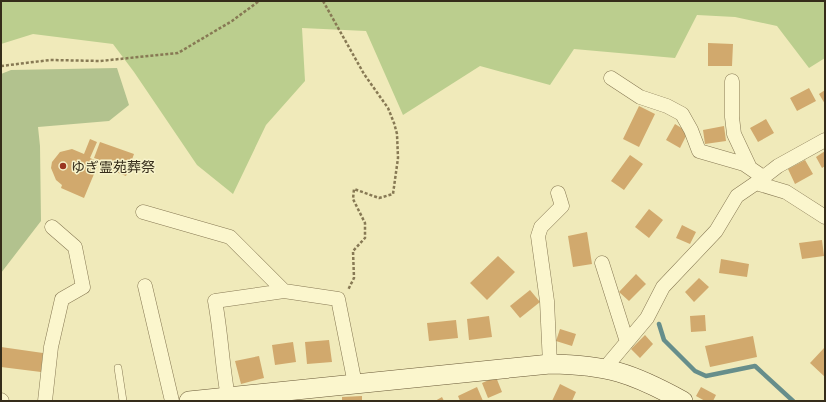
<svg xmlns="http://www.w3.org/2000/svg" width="826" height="402" font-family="'PT Serif','Noto Sans JP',serif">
<rect width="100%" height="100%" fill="#f0eaba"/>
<path fill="#bbce8e" d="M1,1H825V58L809,68L777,26L735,17L697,15L675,58L574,49L550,85L480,66L403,115L366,31L302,28L305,81L266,125L233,194L197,165L134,72L113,44L33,34L1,44Z"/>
<path fill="#b2c28e" d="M117,68L129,105L109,121L38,127L40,146L41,221L1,273V74L11,70Z"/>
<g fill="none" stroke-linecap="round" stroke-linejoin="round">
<path stroke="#668e8b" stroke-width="4.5" d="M659,324L664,340L695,371L706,376L755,366L793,401"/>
</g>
<path fill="#d1a96d" d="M708,43L733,44L732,66H708Z
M809,88L816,101L797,111L790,98Z
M825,90V104L819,94Z
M639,106L655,114L639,147L623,139Z
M766,119L774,133L758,142L750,128Z
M675,124L688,132L680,148L666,140Z
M724,126L726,141L705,144L703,130Z
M90,139L97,142L90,158L99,162L84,198L61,188L62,185L56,180L51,168L52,162L60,152L72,149L84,154Z
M100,142L134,154L126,176L101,166L103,161L94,158Z
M825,151V166L822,168L816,157Z
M630,155L643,164L624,190L611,181Z
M805,160L813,174L795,184L788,169Z
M649,209L663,220L649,238L635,227Z
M682,225L696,232L690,244L676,238Z
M587,232L592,264L573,267L568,236Z
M822,240L824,256L802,259L799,243Z
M498,256L515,272L487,300L470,283Z
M721,259L749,264L747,277L719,273Z
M636,274L646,284L629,301L619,292Z
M699,278L709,287L694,302L685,292Z
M530,290L540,302L520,318L510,306Z
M705,315L706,331L691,332L690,316Z
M489,316L492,337L469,340L467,319Z
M456,320L458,338L429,341L427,323Z
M560,329L576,334L572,346L556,341Z
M645,335L653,344L640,358L631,349Z
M753,336L757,357L710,367L705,346Z
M329,340L332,362L307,364L305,342Z
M293,342L296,362L275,365L272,345Z
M1,347L43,353L41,372L1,367Z
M825,347V377L810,363Z
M259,356L264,378L241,384L235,361Z
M496,377L502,392L488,398L482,383Z
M560,384L576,392L572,401H552Z
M477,387L483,401H460L458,396Z
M701,387L716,395L713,401H705L696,396Z
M362,396V401H342V397Z
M442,397L444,401H435Z"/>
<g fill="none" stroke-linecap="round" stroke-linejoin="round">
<defs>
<path id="lane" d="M118,368L123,401"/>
<path id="street" d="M611,78L640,97L667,106L682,114L691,130L699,151L744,164L763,177
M732,81V117L734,134L750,168
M756,183L778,166L825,140
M143,212L230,237L284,291L338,299L355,384
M602,263L627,342
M145,286L172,401
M550,364L547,301L538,236L541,227L562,206L558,193
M605,368L647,318L663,287L716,231L737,196L756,183L786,192L825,217
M228,397C222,365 221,333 215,301L284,291
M1,400L2,401
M45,401L51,347L62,299L83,287L75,247L52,227"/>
<path id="secondary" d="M189,401L550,364C608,365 632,373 683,401"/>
</defs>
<use href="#lane" stroke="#877954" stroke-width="8"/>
<use href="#street" stroke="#877954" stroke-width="15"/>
<use href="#secondary" stroke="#695937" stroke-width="20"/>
<path stroke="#877954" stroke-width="2.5" stroke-dasharray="3 2" stroke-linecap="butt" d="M323,1L364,74L388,108L394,123L397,134L398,158L393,194L379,198L354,189L353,199L365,223V238L353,251L354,278L348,290
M1,66L50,60L100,61L178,53L232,21L259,1"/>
<use href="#lane" stroke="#fbf6cd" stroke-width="7"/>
<use href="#street" stroke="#fbf6cd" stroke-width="14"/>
<use href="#secondary" stroke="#fbf6cd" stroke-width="19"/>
</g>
<circle fill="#9a3620" stroke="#f7f3ca" stroke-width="1.5" cx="63" cy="166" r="4"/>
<g text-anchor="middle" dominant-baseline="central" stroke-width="3" stroke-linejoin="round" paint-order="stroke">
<g font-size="14" fill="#352c1a" stroke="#f7f3ca" text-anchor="start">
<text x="71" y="166">ゆぎ霊苑葬祭</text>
</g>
</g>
<rect width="826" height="402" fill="none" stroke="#352c1a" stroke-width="4"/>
</svg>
